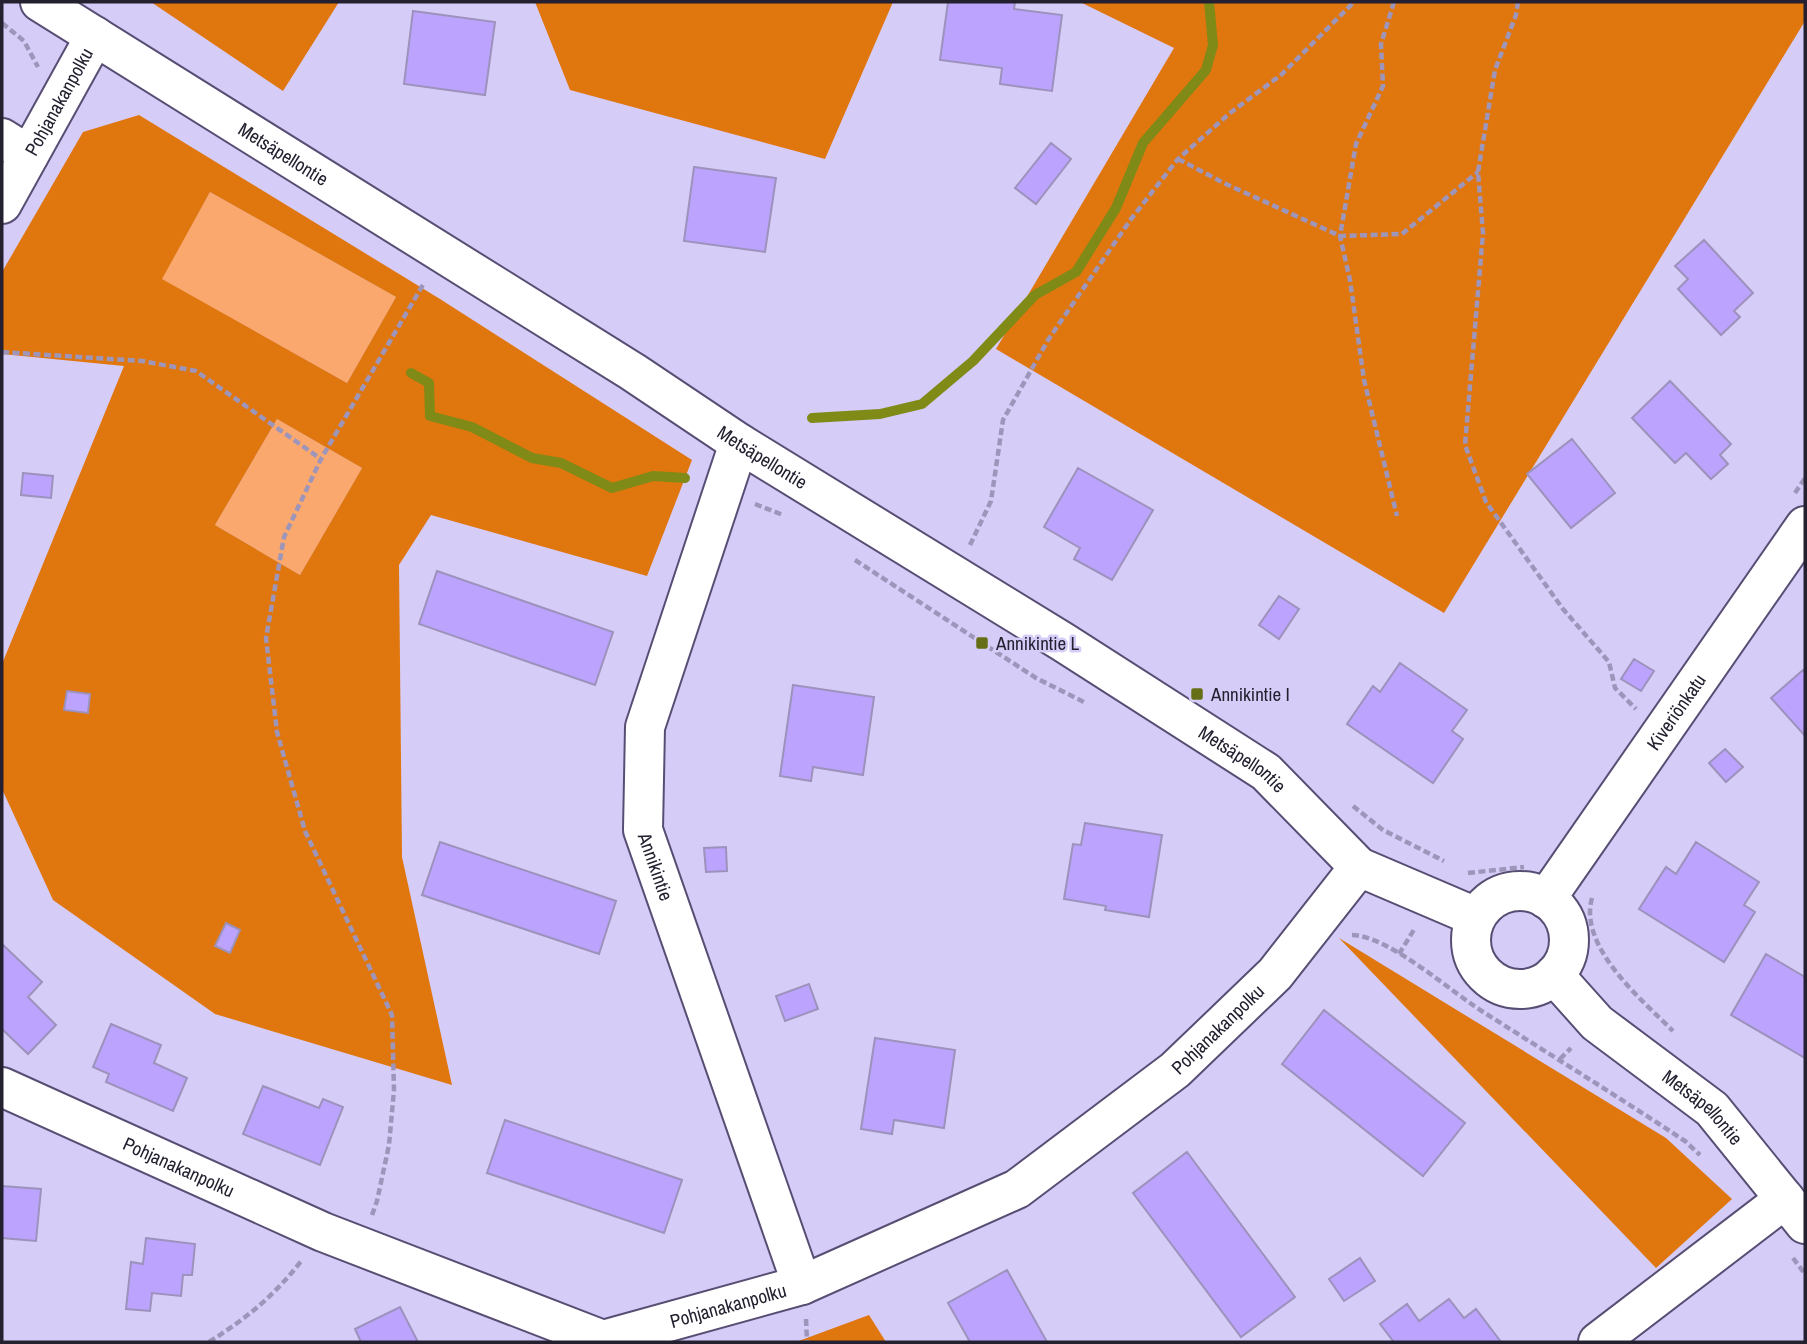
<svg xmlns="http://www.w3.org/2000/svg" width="1807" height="1344" font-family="'Archivo Narrow',sans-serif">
<rect width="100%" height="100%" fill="#d6ccf8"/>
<path fill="#faa86e" d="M210,192L396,297L347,383L161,279Z
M277,419L362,468L300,575L215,525Z"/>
<path fill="#e0760e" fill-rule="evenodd" d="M151,2H339L283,91Z
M535,2H893L825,159L570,90Z
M1080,2H1805V21L1444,613L996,349L1174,48Z
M139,115L440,299L692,460L647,576L431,515L399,565L402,857L452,1085L215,1014L53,900L2,789V664L124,366L2,354V272L83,132ZM210,192L396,297L347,383L162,279ZM277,419L362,468L300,575L215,525Z
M1339,938L1666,1138L1732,1199L1656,1268Z
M869,1315L886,1342H795H796Z"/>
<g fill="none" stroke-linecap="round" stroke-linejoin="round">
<path stroke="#7f8a17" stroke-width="10" d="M411,373L429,383L430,416L472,427L532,458L561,463L612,488L653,476L685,478
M812,418L880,414L922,404L973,361L1035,295L1076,272L1116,208L1143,143L1206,70L1213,45L1209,2"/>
</g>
<path fill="#bba3fe" stroke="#9c92bb" stroke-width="2" d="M948,2H1015L1014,9L1062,15L1052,91L1000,84L1002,68L940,60Z
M413,11L495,22L485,95L404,84Z
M1051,143L1071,159L1036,204L1015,188Z
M694,167L776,178L765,252L684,241Z
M1704,240L1753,293L1734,311L1740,317L1721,335L1678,289L1688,279L1675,266Z
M1670,381L1731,444L1720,455L1728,464L1711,479L1686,453L1675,463L1632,418Z
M1572,439L1615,493L1571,528L1527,474Z
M1078,468L1153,510L1112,580L1074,559L1080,548L1044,527Z
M23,473L53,476L51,498L21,495Z
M437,571L613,632L595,685L419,624Z
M1279,596L1299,609L1279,639L1259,625Z
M1634,659L1654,671L1641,691L1621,679Z
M1400,663L1467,710L1452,731L1463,739L1433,783L1347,724L1373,686L1380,692Z
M1803,670L1805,673V736L1771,698Z
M793,685L874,697L863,775L813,767L811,781L780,776Z
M67,691L90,694L88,713L64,710Z
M1725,749L1743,767L1726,782L1709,763Z
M1085,823L1162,835L1149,917L1105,910L1106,906L1064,899L1073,844L1081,845Z
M440,842L616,901L599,954L422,895Z
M1696,842L1759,882L1744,905L1755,912L1724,962L1639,909L1666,867L1676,874Z
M726,847L727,871L706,872L704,848Z
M226,923L240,930L230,953L215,946Z
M2,944L42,982L28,997L56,1025L28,1054L2,1029Z
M1766,954L1805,977V1058L1731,1015Z
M809,984L818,1009L785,1021L776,996Z
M1324,1010L1465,1123L1423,1176L1282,1064Z
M111,1024L161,1045L154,1063L187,1078L173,1111L106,1082L109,1074L93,1067Z
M875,1038L955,1050L944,1128L894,1120L892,1134L861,1129Z
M263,1086L319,1108L323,1099L343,1107L320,1165L243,1134Z
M505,1120L682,1180L664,1233L487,1173Z
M1187,1152L1295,1297L1241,1337L1133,1193Z
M2,1186L41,1189L36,1241L2,1238Z
M146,1238L195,1244L192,1275H183L181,1296L152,1293L150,1311L126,1309L131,1262L143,1264Z
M1360,1258L1375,1281L1344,1301L1329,1279Z
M1007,1270L1047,1342H970L948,1303Z
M1449,1299L1464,1318L1476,1309L1501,1342H1391L1393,1341L1380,1324L1407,1304L1419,1321Z
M400,1307L418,1342H361L355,1329Z"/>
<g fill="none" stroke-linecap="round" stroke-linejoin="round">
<defs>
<g id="minor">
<path id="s1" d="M40,2L633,372L739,443L1063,642L1266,772L1359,867L1476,917"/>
<path d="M2,138L29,155"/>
<path id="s2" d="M2,204L95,36"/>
<path id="s3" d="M739,443L645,727L643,830L802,1285"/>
<circle cx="1520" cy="940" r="49"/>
<path id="s4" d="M1546,899L1805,526"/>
<path id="s5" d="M1554,975L1597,1023L1712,1109L1805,1224"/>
<path id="s6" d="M2,1087L323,1232L603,1340L802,1285L1017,1189L1175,1070L1275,974L1359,867"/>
<path d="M1598,1342L1785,1199"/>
</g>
</defs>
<use href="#minor" stroke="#584e73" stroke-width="42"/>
<path stroke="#9e96ba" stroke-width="4.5" stroke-dasharray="7 3.5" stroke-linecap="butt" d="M1394,2L1381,44L1383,86L1356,144L1340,236L1350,280L1364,380L1397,516
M1518,2L1516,15L1495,70L1478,172L1483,233L1465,445L1486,502L1563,609L1609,662L1615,688L1636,709
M2,23L24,41L38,67
M1178,159L1226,184L1340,236L1402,234L1478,172
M2,352L142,361L196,371L321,459
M1795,493L1805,478
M755,504L783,515
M970,545L991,501L1003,420L1048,340L1131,219L1178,159L1230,113L1281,75L1354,2
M855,560L1036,678L1086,703
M1353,806L1383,830L1444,861
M1468,873L1524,867
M1592,898C1578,947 1642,1000 1673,1031
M1352,935C1390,936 1453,994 1488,1015C1554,1057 1620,1098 1685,1141L1700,1155
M1399,954L1415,928
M1560,1059L1571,1048
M372,1215L377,1201L389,1145L394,1090L392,1015L305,831L277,732L266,638L284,537L321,459L424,283
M1793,1258L1805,1274
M806,1319L807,1342
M209,1342C247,1318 274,1296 302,1260"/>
<use href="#minor" stroke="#fff" stroke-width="38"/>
</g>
<g fill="#666f16" stroke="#d6ccf8" stroke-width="2.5">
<rect x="975" y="636" width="14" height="14" rx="3.5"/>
<rect x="1190" y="687" width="14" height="14" rx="3.5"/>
</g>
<g text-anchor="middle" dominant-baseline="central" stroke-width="5" stroke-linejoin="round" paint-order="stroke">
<g font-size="19" fill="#242030" stroke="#d6ccf8">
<text stroke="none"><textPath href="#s2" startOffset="117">Pohjanakanpolku</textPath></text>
<text stroke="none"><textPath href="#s1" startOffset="287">Metsäpellontie</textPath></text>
<text stroke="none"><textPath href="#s1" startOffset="854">Metsäpellontie</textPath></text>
<text stroke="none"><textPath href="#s4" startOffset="228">Kiveriönkatu</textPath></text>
<text stroke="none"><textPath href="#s1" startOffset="1421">Metsäpellontie</textPath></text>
<text stroke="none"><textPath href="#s3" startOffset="441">Annikintie</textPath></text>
<text stroke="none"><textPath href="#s6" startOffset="1351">Pohjanakanpolku</textPath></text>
<text stroke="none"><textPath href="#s5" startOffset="200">Metsäpellontie</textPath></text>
<text stroke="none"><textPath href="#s6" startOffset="194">Pohjanakanpolku</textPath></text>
<text stroke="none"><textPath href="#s6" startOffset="782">Pohjanakanpolku</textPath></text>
</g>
<g font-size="19" fill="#242030" stroke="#d6ccf8" text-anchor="start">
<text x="996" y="643">Annikintie L</text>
<text x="1211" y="694">Annikintie I</text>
</g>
</g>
<rect width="1807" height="1344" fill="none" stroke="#242030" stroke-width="7"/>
</svg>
